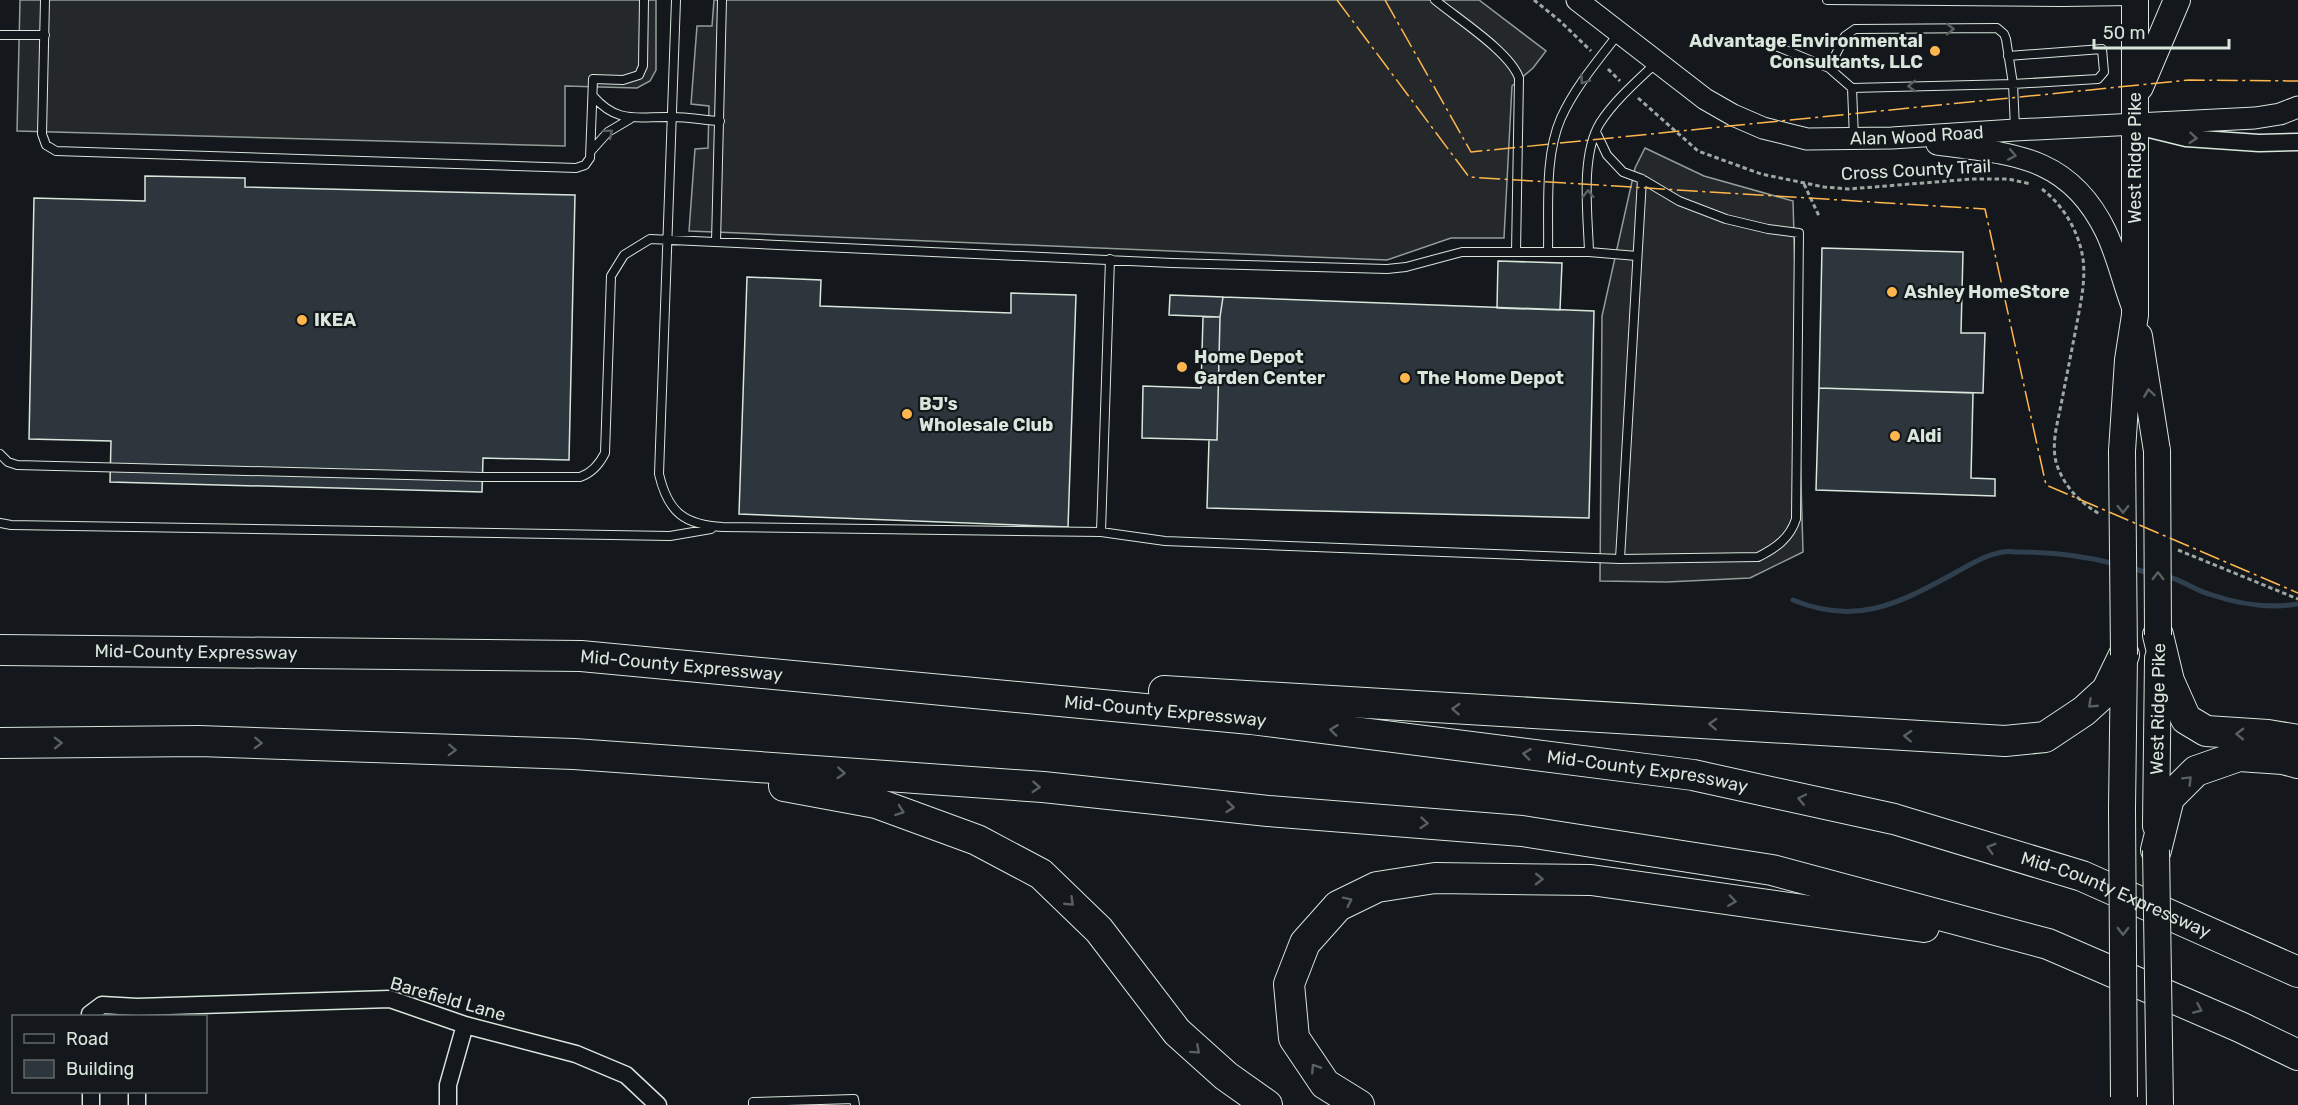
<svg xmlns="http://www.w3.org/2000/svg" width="2298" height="1105" font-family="Rubik,sans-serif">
<rect width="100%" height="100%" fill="#14181c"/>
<path fill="#24282b" stroke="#939e99" stroke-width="1.5" d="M20,0H656V70L650,81L637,88L565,86V146L17,131Z
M714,0H1479L1546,51L1533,68L1512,86L1504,238H1451L1387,260L689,231L695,149L708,148L709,106L691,104L697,26H712Z
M1645,148L1704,176L1793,201L1803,552L1750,578L1667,582L1600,581L1602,316L1635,168Z"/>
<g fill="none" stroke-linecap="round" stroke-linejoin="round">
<path stroke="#2f3f4d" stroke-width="5" d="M2130,568L2150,573
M2165,576C2181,579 2194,590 2209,594C2238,604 2267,609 2298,604
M1793,600C1856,626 1898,604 1953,574C1967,566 1987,554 2003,552C2008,551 2013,552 2016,552C2049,552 2082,555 2115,564"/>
</g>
<path fill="#2c363c" stroke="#d8e6dc" stroke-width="1.5" d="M145,176L245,178V187L575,195L569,460L483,458L482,492L110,482L111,441L29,439L34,198L145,201Z
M1822,248L1963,252L1961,333H1985L1983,393L1819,388Z
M1498,261L1562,263L1560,310L1497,308Z
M747,277L821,280L820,306L1011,313V293L1076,295L1068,527L739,514Z
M1170,295L1223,297L1220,317L1169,315Z
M1223,297L1594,311L1589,518L1207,508L1209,440H1217L1220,317Z
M1203,317H1220L1217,440L1142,438L1143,386L1201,388Z
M1819,388L1973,393L1971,478L1995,479V496L1816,490Z"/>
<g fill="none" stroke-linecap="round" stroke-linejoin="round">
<defs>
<path id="service" d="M45,0L42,134L46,145L56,151L576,168L585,165L590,158L593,79L623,80L639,75L643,66L644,0
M676,0L659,474C668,513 685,525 723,527L1101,532L1110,259
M1435,0C1458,19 1510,52 1519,78L1516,252
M1827,0L2062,2
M2062,0V2L2132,1
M0,35H45
M1737,40L1771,44L1829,68L1852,88
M1829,68L1845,36L1855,29L1997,28L2004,34L2006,39L2013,84L2015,128
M593,96C618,125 638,116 672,117C688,117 704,120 720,121
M1854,138L1852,88L2013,84L2098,79L2104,72L2102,49L2008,56
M591,151L608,132L630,119
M716,242L722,0
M1548,252C1549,210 1544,156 1561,118C1575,87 1599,59 1619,33
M1589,252C1588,215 1580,156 1600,123C1615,100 1637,81 1657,62
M0,454L8,462L17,465L483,477H580C592,473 599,465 605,453L611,276L624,255L650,239L1172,263L1387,269L1406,267L1462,252H1589L1637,256
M0,523L11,525L670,536L711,529
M1101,532L1165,541L1620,559L1758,557C1776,548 1790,538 1796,519L1799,233L1768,229L1726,219L1679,201L1642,179L1623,172L1607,155L1596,132
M1620,559L1642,179
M753,1105V1102L854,1099L855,1105"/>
<path id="minor" d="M2145,128L2186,138L2259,143L2298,142
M90,1016V1014L102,1005L137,1007L390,999L465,1025L576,1054L626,1075L658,1105
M91,1092V1105
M137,1092V1105
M448,1105V1085L465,1025"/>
<g id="tertiary">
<path id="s1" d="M1577,0L1705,99L1733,115L1763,128L1807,139L1892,138L2015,130L2255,118L2280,114L2298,107"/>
<path d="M1937,144C2012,154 2069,155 2106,232C2117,255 2123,282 2132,306"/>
</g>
<path id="primary" d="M2140,87L2177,0
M2139,336L2157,451
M2122,451L2128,360L2135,315V0
M2122,809L2124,656
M2156,826L2158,658"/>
<g id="motorway">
<path d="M2158,635L2169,681L2186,719L2206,731L2268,735L2298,740"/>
<path id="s2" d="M0,650L581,656L1251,719L1693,775L1894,819L2082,876L2298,972"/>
<path d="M1164,691L2005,741L2045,737L2084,711L2107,690L2124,655"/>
<path d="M0,743L199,741L574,754L1043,787L1268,811L1522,831L1772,870L2048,944L2240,1027L2298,1055"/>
<path d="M784,786L876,803L977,840L1041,874L1099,930L1177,1032L1226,1076L1267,1105"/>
<path d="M2156,850L2169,798L2196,771L2239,756L2283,759L2298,763"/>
<path d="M1359,1105L1325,1084L1294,1038L1289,984L1305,943L1338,906L1377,887L1435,878L1591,880L1924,927"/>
</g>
</defs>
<use href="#service" stroke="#d8e6dc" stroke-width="10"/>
<use href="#minor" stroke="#d8e6dc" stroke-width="19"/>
<use href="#tertiary" stroke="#d8e6dc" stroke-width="23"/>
<use href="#primary" stroke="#d8e6dc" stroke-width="28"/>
<use href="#motorway" stroke="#d8e6dc" stroke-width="32"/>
<path stroke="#9da8a2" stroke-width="3" stroke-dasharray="4.5 3" stroke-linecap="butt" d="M1534,0L1560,21L1591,51
M1608,69L1620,81
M1638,98L1698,151L1761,174L1824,187L1849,189L1972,179H2008L2031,184
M1804,184L1819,216
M2042,189C2064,206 2079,232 2083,259C2086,282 2080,306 2076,328C2071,354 2066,379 2061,405C2057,425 2050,448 2058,468C2067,490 2081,503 2101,515
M2178,550L2298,599"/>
<use href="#service" stroke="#14181c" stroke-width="8"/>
<use href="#minor" stroke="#14181c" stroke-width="16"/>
<use href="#tertiary" stroke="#14181c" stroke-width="21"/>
<use href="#primary" stroke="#14181c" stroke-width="26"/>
<use href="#motorway" stroke="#14181c" stroke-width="30"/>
<defs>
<path id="primary-bridge" d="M2122,451L2124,655
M2157,451L2158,635
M2122,809L2124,1097
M2156,850L2160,1105"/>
</defs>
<use href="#primary-bridge" stroke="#d8e6dc" stroke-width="28" stroke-linecap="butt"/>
<use href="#primary-bridge" stroke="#14181c" stroke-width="26"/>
<path stroke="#ffb74d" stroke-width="1.5" stroke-dasharray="21 4.5 3 4.5" stroke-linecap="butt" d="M1337,0L1469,177L1985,209L2046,485L2298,593
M1385,0L1471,152L2189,80L2298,81"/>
</g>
<defs><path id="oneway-chevron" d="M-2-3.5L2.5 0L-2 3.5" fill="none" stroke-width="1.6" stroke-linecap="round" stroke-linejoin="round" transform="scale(1.5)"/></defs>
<g stroke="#59605f">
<use href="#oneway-chevron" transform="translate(1950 29)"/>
<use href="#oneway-chevron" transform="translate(1584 80) rotate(125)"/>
<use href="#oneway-chevron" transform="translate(1912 86) rotate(179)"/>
<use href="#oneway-chevron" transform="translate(609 133) rotate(-40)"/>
<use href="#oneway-chevron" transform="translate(2193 138) rotate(5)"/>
<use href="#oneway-chevron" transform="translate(2012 155) rotate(11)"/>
<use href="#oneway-chevron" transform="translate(1588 194) rotate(-91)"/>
<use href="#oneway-chevron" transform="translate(2149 393) rotate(-98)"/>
<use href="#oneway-chevron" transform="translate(2123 509) rotate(90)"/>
<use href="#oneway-chevron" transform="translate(2158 576) rotate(-90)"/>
<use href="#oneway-chevron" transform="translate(2092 704) rotate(136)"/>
<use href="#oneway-chevron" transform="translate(1456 709) rotate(-177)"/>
<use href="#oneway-chevron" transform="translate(1713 724) rotate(-177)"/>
<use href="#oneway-chevron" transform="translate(1334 730) rotate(-173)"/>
<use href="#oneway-chevron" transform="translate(2240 734) rotate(-179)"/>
<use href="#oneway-chevron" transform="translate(1908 736) rotate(-177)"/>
<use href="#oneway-chevron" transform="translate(58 743) rotate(-1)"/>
<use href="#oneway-chevron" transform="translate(258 743) rotate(2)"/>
<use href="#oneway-chevron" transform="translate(452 750) rotate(2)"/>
<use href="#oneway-chevron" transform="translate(1527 754) rotate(-173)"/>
<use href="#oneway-chevron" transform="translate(841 773) rotate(4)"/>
<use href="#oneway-chevron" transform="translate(2188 780) rotate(-45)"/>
<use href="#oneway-chevron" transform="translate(1036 787) rotate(4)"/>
<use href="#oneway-chevron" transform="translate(1802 799) rotate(-168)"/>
<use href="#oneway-chevron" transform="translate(1230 807) rotate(6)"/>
<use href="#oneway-chevron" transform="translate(900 811) rotate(20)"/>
<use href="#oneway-chevron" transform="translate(1424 823) rotate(5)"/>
<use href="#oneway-chevron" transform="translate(1991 848) rotate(-163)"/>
<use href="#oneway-chevron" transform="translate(1539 879) rotate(1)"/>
<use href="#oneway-chevron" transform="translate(1348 901) rotate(-26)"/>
<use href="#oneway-chevron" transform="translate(1732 901) rotate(8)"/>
<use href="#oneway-chevron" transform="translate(1070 902) rotate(44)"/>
<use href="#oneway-chevron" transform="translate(2123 931) rotate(90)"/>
<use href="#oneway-chevron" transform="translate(2198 1009) rotate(23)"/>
<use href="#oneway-chevron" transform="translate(1196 1050) rotate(42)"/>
<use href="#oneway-chevron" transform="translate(1315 1068) rotate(-123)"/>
</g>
<g fill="#ffb74d" stroke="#14181c" stroke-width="2">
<circle cx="1935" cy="51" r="6"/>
<circle cx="1892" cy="292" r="6"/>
<circle cx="302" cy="320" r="6"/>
<circle cx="1182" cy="367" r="6"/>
<circle cx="1405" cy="378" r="6"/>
<circle cx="907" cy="414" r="6"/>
<circle cx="1895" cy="436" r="6"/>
</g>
<g text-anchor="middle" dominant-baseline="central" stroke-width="4.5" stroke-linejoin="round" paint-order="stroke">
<g font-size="18" font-weight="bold" fill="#d8e6dc" stroke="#14181c" text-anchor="start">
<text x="1923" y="41" text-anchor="end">Advantage Environmental<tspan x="1923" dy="21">Consultants, LLC</tspan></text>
<text x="1904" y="292">Ashley HomeStore</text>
<text x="314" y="320">IKEA</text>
<text x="1194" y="357">Home Depot<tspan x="1194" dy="21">Garden Center</tspan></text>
<text x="1417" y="378">The Home Depot</text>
<text x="919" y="404">BJ's<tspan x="919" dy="21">Wholesale Club</tspan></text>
<text x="1907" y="436">Aldi</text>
</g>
<g font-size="18" fill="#d8e6dc" stroke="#14181c">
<text stroke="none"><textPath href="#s1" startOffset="382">Alan Wood Road</textPath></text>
<text transform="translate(2135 158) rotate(-90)">West Ridge Pike</text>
<text transform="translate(1916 170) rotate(-3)">Cross County Trail</text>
<text stroke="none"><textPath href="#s2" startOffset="196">Mid-County Expressway</textPath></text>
<text stroke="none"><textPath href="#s2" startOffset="682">Mid-County Expressway</textPath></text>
<text transform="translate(2158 709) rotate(-89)">West Ridge Pike</text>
<text stroke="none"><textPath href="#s2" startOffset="1168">Mid-County Expressway</textPath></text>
<text stroke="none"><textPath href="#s2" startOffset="1654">Mid-County Expressway</textPath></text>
<text stroke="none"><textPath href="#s2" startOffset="2140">Mid-County Expressway</textPath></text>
<text transform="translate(448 999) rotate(16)">Barefield Lane</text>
</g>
</g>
<rect x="12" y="1015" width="195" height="78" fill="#14181c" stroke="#626a69" stroke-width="1.5"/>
<rect x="24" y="1034" width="30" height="9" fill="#14181c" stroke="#626a69" stroke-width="1.5"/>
<text x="66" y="1045" font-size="18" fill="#d8e6dc">Road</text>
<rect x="24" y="1060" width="30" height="18" fill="#2c363c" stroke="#626a69" stroke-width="1.5"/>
<text x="66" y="1075" font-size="18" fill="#d8e6dc">Building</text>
<path d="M2094 39v9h135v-9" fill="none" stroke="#d8e6dc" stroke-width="3"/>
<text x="2103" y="39" font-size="18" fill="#d8e6dc" stroke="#14181c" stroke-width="4.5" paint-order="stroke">50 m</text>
</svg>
